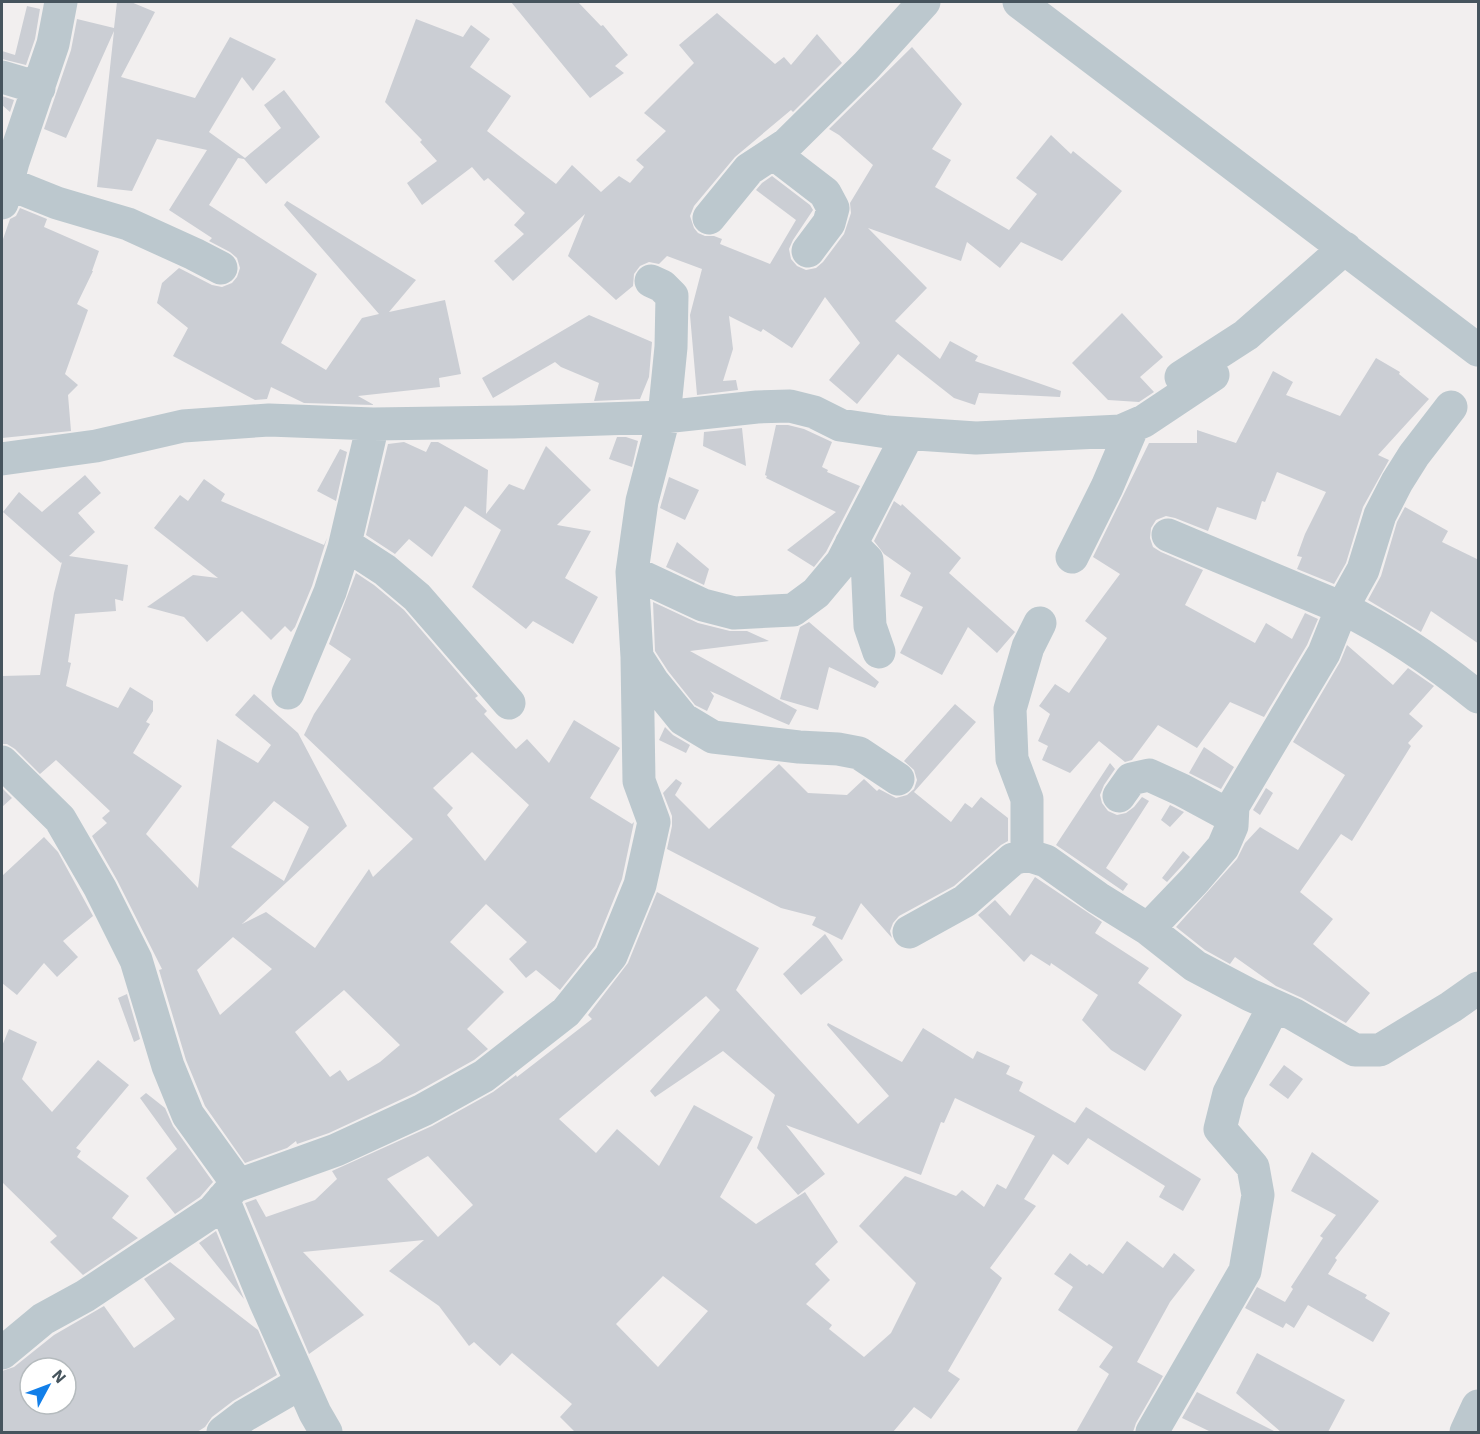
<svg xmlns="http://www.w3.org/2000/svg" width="1480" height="1434" font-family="'IBM Plex Sans',sans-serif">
<rect width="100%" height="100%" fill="#f2efef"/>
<path fill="#cbced4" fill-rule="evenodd" d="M117,2H131L155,12L121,77L195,98L230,37L276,59L253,91L242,77L209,132L245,158L281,128L264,105L284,90L320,137L266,184L244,159L238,158L209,205L317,274L281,343L326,370L362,318L379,314L284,205L287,201L416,280L389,312L445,300L461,374L439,378L440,387L358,396L374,405L304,403L271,387L267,399L255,400L173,356L188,328L157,303L162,283L179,268L212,285L222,287L232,283L237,277L240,268L237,258L230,252L209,241L212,238L169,210L207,150L157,139L132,191L97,187L114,31L66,138L44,129L71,50L77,19L114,28Z
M511,2H578L601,26L603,25L628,55L615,66L624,73L590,98Z
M27,6L40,9L35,39L26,65L2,59V51L15,55Z
M717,13L775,64L784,57L791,65L817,34L842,63L793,112L791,110L735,157L694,206L690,216L694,228L698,233L705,236H714L722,239L720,244L770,264L796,220L756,190L762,183L772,176L810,205L813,210L793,240L789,249L791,259L797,266L806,270L816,268L823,262L844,234L851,213L850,203L873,165L839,135L829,129L912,47L962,104L932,149L951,160L935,187L1009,230L1037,194L1016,178L1051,135L1071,154L1073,151L1122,191L1062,261L1021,242L1000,268L967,242L961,261L868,228L927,288L895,321L940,359L950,341L978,356L975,361L1061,391L1060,397L979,393L975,405L954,398L898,354L857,404L829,380L860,343L825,297L792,348L763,329L761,332L729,316L733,349L723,381L736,380L738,390L697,395L690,315L702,269L667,256L659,264L649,262L640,266L634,274L633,286L616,300L568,256L585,214L513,281L494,261L524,234L514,225L525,213L488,178L484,181L472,167L422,205L407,183L437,161L420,142L422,140L385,102L416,19L463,37L471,25L490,39L470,67L511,96L487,131L556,184L572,165L601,192L619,176L630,183L644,167L636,160L666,131L644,113L694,63L679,45Z
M2,96L14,100L10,112L2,105Z
M20,208L47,219L44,227L99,251L92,271H93L77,304L88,310L65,374L78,385L68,395L71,431L2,438V242L10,219L16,216Z
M1122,313L1163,357L1140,377L1154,392L1139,402L1108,400L1072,363Z
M589,315L652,342L649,377L640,399L594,401L599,383L561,367L555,362L493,398L482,378Z
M1376,358L1400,372L1399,374L1429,399L1378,455L1389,460L1363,507L1346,563L1334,584L1297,569L1302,557L1297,556L1305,534L1326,492L1277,472L1265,502L1262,501L1256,520L1217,507L1208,531L1175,518L1166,516L1156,520L1151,528L1150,538L1153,547L1161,552L1203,570L1185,605L1255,643L1266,623L1292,639L1305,613L1318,619L1307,645L1264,717L1230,702L1197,748L1158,725L1132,760L1125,762L1099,741L1070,773L1042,760L1048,746L1038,741L1050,714L1039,706L1055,684L1069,693L1107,638L1085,621L1120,574L1093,557L1149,443H1197V430L1236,443L1273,371L1293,382L1286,395L1340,416Z
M776,425H788L804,429L832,442L822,467L828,470L827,472L860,486L826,552L814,567L787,550L836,512L766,478L767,476L765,475Z
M742,428L746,466L703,446L704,432Z
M617,437H626L638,441L632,467L609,459Z
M404,442L426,452L431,442H438L488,470L486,514L509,484L524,490L546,446L591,490L557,525L591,531L565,578L598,597L573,644L533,621L526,629L472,587L501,530L465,506L432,557L409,539L395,554L366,535L388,444Z
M340,449L347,452L336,501L317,491Z
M85,475L101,493L78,513L95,532L69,556L128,565L123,601L115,599L116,611L75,614L68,662L71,663L66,686L118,708L130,687L153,701V711L146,722L150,724L133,753L182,786L146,834L198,888L217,739L258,763L271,745L235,715L254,694L298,733L347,826L242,924L266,912L315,948L369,869L373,877L413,839L304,735L314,714L351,659L329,644L356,573L374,585L404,610L478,696L475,698L487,711L484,714L516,749L527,739L549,763L574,720L620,748L590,798L632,824L634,822L622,879L595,946L560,990L536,970L526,978L509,959L527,942L486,904L450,942L504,992L467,1029L488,1049L474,1060L415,1093L329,1133L297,1144L296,1141L287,1148L245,1163L205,1106L186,1060L159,970L162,969L117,880L92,836L107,823L102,818L110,811L56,760L40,774L15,749L7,744H2V676L40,675L54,593L62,562L61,563L3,512L19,492L42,512ZM472,752L529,805L485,861L447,815L453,808L433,788ZM274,801L309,827L284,881L231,847ZM233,937L272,969L220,1015L197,970ZM344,990L400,1045L380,1062L348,1081L340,1070L330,1077L295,1032Z
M669,477L699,490L685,520L660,508Z
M204,479L225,494L221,501L324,545L327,538L312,586L295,627L291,632L285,626L271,640L242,611L207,642L184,617L147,607L193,575L218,578L154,528L180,495L188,501Z
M894,501L901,506L902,504L961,558L949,573L1015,632L997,653L968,627L942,675L900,653L923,607L900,596L911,573L884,554L874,541Z
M1405,507L1448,531L1442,542L1479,560V644L1431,611L1421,632L1368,600L1381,576L1397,522Z
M677,542L709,569L704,585L666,567Z
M653,602L698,623L730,631H747L769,641L690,651L797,710L789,725L710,691L714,696L707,711L695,705L668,671L655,651Z
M809,622L879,682L875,688L829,667L818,710L780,699L800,627Z
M1347,645L1393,685L1408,668L1434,686L1409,714L1423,726L1408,743L1411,746L1352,841L1341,834L1300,892L1333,919L1313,944L1370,993L1346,1023L1302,998L1276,986L1235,957L1230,964L1205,950L1176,927L1237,859L1245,843L1260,827L1298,850L1345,775L1293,742L1340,662Z
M955,704L976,722L914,792L951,822L965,803L972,808L981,797L1008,818V841L1001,845L954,886L899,916L893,923L890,931L892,938L861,903L842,940L812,925L816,917L781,908L667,849L672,826V816L663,793L676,779L682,783L675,795L709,829L779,764L808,793L847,795L864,779L877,791L879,789L896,798L907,795L914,789L917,780L914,770L904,761Z
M665,727L673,735L690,745L686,753L659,740Z
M1204,747L1234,767L1221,789L1189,773Z
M1110,763L1115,769L1104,785L1100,795L1102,803L1108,811L1117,815L1126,813L1134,807L1142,797L1149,801L1106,868L1128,884L1123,891L1056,845Z
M2,788L12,798L2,807Z
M1266,788L1273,793L1260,815L1253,810Z
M1170,805L1184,812L1170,827L1161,820Z
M44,837L58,852L93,916L63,941L78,957L57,977L44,963L17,995L2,983V876Z
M1183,851L1190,857L1167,882L1162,878Z
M1035,877L1102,922L1095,933L1149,968L1138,983L1182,1015L1145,1071L1111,1050L1082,1020L1098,995L1051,963L1050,966L1031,954L1024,962L978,915L995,900L1010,916Z
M657,892L759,948L736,990L858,1124L889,1096L827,1025L828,1023L902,1062L923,1028L973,1059L977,1051L1010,1066L1006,1074L1023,1082L1019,1091L1075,1123L1086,1107L1201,1179L1183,1211L1159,1197L1165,1186L1088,1138L1068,1165L1053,1154L1024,1199L1036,1206L990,1268L1002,1278L948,1371L960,1379L931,1419L914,1407L893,1432H575L560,1417L572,1404L512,1353L500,1366L474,1342L469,1346L439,1306L389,1271L424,1240L303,1252L364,1315L309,1354L245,1203L256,1199L266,1217L315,1200L337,1179L332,1171L432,1126L493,1092L516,1075L517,1077L592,1019L588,1015L628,963ZM706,996L720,1010L650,1091L655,1097L723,1051L775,1095L757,1148L798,1195L825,1174L786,1125L921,1175L941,1122L944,1123L955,1098L1035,1136L1006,1189L997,1184L984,1207L962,1190L956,1196L905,1176L859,1226L916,1283L891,1333L864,1357L829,1329L832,1325L806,1304L830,1280L815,1264L838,1242L805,1192L756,1224L720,1197L753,1137L694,1105L659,1166L617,1129L596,1153L559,1119ZM428,1156L473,1205L438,1237L387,1179ZM663,1276L708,1311L658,1367L616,1324Z
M825,934L843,960L801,995L783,974Z
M127,994L140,1039L134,1042L118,998Z
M9,1029L37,1042L22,1079L52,1112L98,1060L129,1085L76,1148L81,1151L77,1157L129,1196L112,1218L138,1238L83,1275L50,1242L57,1236L2,1182V1046Z
M1284,1065L1303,1079L1288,1099L1269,1085Z
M146,1093L165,1108L173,1126L213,1182L200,1197L175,1214L146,1178L177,1149L140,1098Z
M1312,1152L1379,1201L1335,1258L1337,1260L1328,1274L1367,1295L1365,1298L1390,1313L1373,1342L1308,1305L1294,1328L1286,1323L1283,1328L1245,1308L1257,1287L1285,1302L1293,1289L1291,1287L1323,1238L1320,1236L1336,1215L1291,1191Z
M216,1231L244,1299L199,1243Z
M1127,1241L1163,1268L1174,1253L1195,1270L1170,1302L1137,1362L1163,1376L1136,1423L1133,1432H1076L1109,1374L1099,1367L1113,1347L1058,1310L1073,1287L1054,1274L1070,1253L1087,1266L1089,1264L1103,1274Z
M170,1262L258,1330L277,1375L233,1401L212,1417L205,1427L197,1432H2V1371L14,1367L54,1335L104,1306L134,1348L175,1319L144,1279ZM30,1368H66V1404H30Z
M1257,1353L1345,1400L1328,1432H1281L1236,1393Z
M1197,1392L1276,1432H1211L1182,1418Z"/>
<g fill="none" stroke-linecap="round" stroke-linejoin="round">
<path stroke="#bcc8ce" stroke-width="33" d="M1019,2L1478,350
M2,77L39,88
M773,153L825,193L833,208L829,223L808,251
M7,183L57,203L128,224L194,254L221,268
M2,203L13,162L53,44L61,2
M709,218L749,169L787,144L866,66L924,2
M651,281L662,286L672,296L671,347L664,417L642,501L632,572L637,657L653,682L683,719L713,737L799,747L838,749L859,753L898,779
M1181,377L1246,335L1345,248
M1451,407L1414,455L1397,482L1380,515L1363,570L1342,608C1391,632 1436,663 1478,697
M2,459L96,446L183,426L269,420L373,424L513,422L664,417L757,407L790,406L814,412L840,425L887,432L976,438L1121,431L1144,421L1213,375
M345,544L385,570L417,597L509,703
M851,544L867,560L870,626L879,652
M1072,557L1107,487L1133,426
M632,572L703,605L734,613L793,610L816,593L842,562L908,434
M288,693L330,592L344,548L373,424
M2,762L60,819L100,888L136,960L168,1066L188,1115L237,1183L213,1211L85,1296L43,1319L2,1353
M1119,796L1131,779L1149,775L1182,790L1232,817
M1027,855V799L1012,759L1010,709L1028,647L1040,623
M1148,929L1195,966L1250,995L1293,1014L1355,1050H1380L1451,1007L1478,988
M909,932L965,901L1013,859L1027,855L1046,861L1098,898L1148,929L1194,881L1223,847L1232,826L1233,806L1324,653L1342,608L1168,535
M233,1187L336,1150L423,1110L484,1076L566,1012L611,956L640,885L654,822L639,781L637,657
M223,1199L265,1301L315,1413L326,1432
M223,1432L244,1416L301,1383
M1152,1432L1245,1271L1258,1195L1253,1167L1220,1129L1229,1093L1274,1006
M1466,1432L1478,1406"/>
</g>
<rect width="1480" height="1434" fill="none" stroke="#46545d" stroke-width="6"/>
<g transform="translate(48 1386) rotate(49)"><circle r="28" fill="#ffffff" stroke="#b5bbbe" stroke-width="1.5"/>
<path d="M0-4.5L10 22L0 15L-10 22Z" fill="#127fe9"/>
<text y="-9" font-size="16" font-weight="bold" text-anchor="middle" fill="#46545d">N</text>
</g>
</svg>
